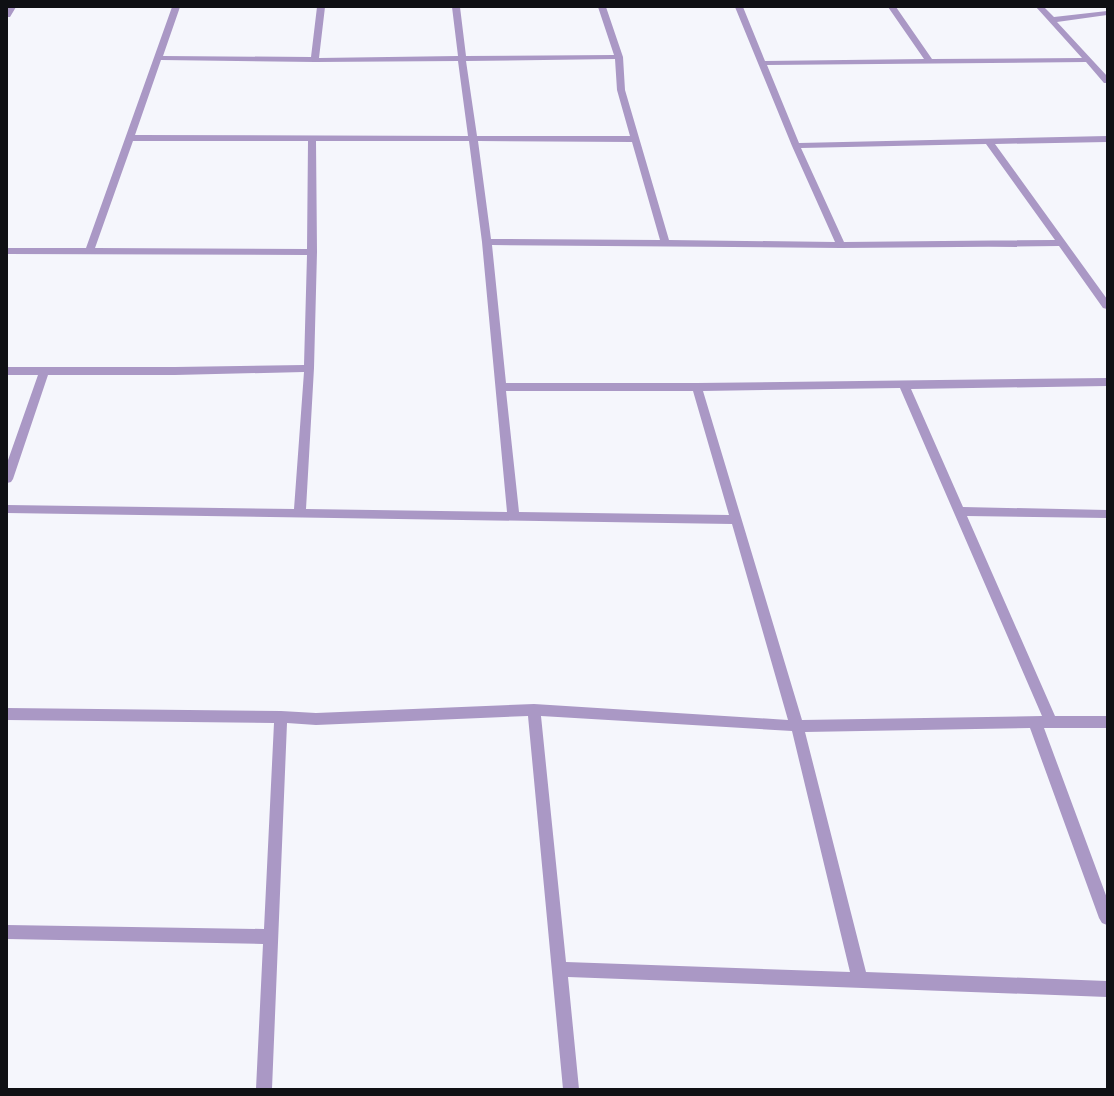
<svg xmlns="http://www.w3.org/2000/svg" width="1114" height="1096" font-family="'Playfair Display',serif">
<rect width="100%" height="100%" fill="#f5f6fc"/>
<g fill="none" stroke-linecap="round" stroke-linejoin="round">
<path fill="#aa98c5" fill-rule="evenodd" d="M8,7H16L10,17H7Z
M172,7H180L163,56L311,57L317,7H325L319,58L458,56L452,7H460L466,56L614,55L598,7H606L623,57L625,90L669,240L835,242L792,146L735,7H743L765,61L924,59L888,7H896L932,59L1082,58L1036,7H1044L1054,17L1107,11V15L1057,22L1107,76V83H1104L1086,62L767,65L799,143L1107,136V142L995,144L1107,299V309L1103,308L1059,246L841,248L492,245L506,383H697L1107,378V386L911,389L963,507L1107,510V518L967,516L1055,716H1107V728H1044L1107,898V925L1102,923L1099,918L1030,728L805,732L866,972L1107,981V997L568,977L579,1089H563L528,716L316,725L287,723L272,1089H256L263,944L7,939V925L264,929L274,723L7,720V708L281,711L316,713L534,704L788,720L732,524L7,513V505L294,509L304,372L175,375H48L13,479L11,482L7,483V463L38,375H7V367H175L304,365L307,255L7,254V248H86ZM615,59L617,90L630,136H477L466,61ZM161,60L315,62L458,61L468,136L135,135ZM133,141H308L307,249L95,248ZM316,141H469L482,242L507,512L306,509L314,368L317,252ZM478,141L632,142L660,240L491,239ZM986,144L1055,240L844,242L801,148ZM900,388L1042,716L802,720L703,391ZM506,391H693L729,515L519,512ZM541,716L792,731L850,972L566,962Z"/>
</g>
<rect width="1114" height="1096" fill="none" stroke="#0f1014" stroke-width="16"/>
</svg>
